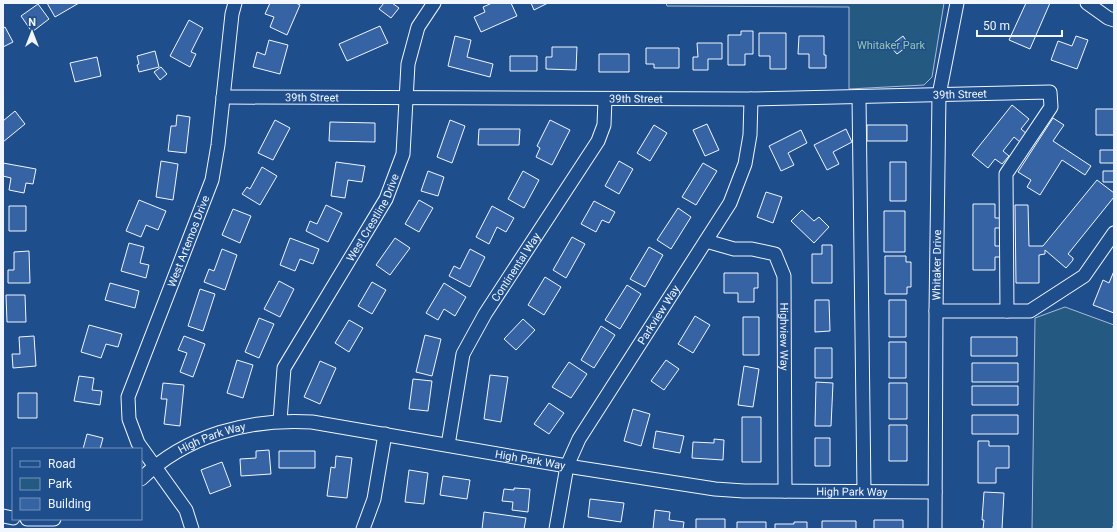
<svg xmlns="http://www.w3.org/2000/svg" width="1117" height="532" font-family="Roboto,sans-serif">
<rect width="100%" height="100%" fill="#1f4e8c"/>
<path fill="#245a82" stroke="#a8bbd7" d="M666,3H944L932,77L924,85L849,89V7L667,6Z
M1065,307L1114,325V529H1032L1035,318Z"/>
<path fill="#3563a3" stroke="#f2f6ff" d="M47,3H79L55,17Z
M270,3H296L300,5L287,35L270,27L274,17L265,14Z
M384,3H392L399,8L391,18L379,9Z
M492,3H511L517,16L481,32L474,17L485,12L483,7Z
M531,3H548L534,10Z
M1026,3H1050L1030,49L1009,40Z
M38,4L49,19L32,32L21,16Z
M189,20L203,28L191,52L196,54L190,67L170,56Z
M380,26L388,43L347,61L339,44Z
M5,27L13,42L3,47V28Z
M741,31H753V54H745V65H728V35H741Z
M759,33H786V69H770V56H759Z
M455,36L471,40L467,57L493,64L490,77L448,66Z
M799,36H824V55H826V68H809V54H798Z
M903,36L909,45L897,54L890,46Z
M1076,36L1088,40L1077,69L1051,60L1058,41L1072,46Z
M269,40L288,45L280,74L253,67L257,52L265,55Z
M697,43H722V59H708V70H693V57H698Z
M552,47H577L576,70L546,69V57H552Z
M646,48H679V68H654V64H646Z
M155,51L159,67L139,72L137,65L139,64L137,56Z
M599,54H629V72H599Z
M510,56H537V71H510Z
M97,57L101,76L75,82L70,63Z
M161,67L167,74L160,80L154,72Z
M1012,105L1029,119L1021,129L1027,134L1020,142L1014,137L1003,151L1009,156L1002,164L995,159L988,168L972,155Z
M1096,109H1114V135H1096Z
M15,111L25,124L3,142V121Z
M177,115L190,117L186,153L168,151L171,126H176Z
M1053,118L1064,125L1053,141L1091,166L1085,175L1062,160L1040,195L1027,187L1031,180L1018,172Z
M275,120L290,128L273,160L258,153Z
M450,120L465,126L452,163L437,157Z
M550,120L570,130L552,165L536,157L540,148L537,146Z
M330,122L375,123V142L329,141Z
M707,124L719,150L705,156L693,130Z
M654,125L667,133L650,161L637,153Z
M867,125H907V141H867Z
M479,129H520L519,145H478Z
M846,129L852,142L833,152L839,164L827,170L814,145Z
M801,130L807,143L788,153L794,165L781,171L769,146Z
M1100,150H1114V163H1100Z
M161,161L178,164L173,200L156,197Z
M619,161L633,169L619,194L605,186Z
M336,162L365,166L362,182L348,180L345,198L331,196Z
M890,162H906V201H890Z
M3,163L36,169L33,184L26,183L24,193L9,190L11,178L3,176Z
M703,163L717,171L696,205L682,197Z
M262,167L277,176L260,205L242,194L247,187L250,189Z
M428,171L444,177L438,196L421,191Z
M523,171L539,180L524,208L508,199Z
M1103,171H1114V182H1103Z
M1097,180L1114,193V197L1068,254L1073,258V260L1066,268L1045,250V254L1039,255V283H1016L1015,205H1028L1029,246H1043Z
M766,192L782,197L773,223L757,217Z
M139,200L166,211L158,230L146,225L141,237L126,231Z
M419,200L433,208L419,232L405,224Z
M594,201L615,212L609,223L602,220L596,232L581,224Z
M973,204H995V218H1003V228H995V246H1004V257H995V270H973Z
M326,205L342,213L328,242L306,231L310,221L317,224Z
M9,206H26V231H9Z
M492,206L514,218L506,232L497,227L489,244L476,237Z
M678,208L691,217L671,249L657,240Z
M233,209L251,216L240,243L222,235Z
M802,210L814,221L819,217L829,227L814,243L791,221Z
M884,211H905V252H884Z
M572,237L585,244L566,278L553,270Z
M290,238L319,249L313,264L300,259L295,271L280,265Z
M395,238L410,248L390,275L376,265Z
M129,243L144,247L140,263L149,265L146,278L121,271Z
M822,245H832V283H812V254H822Z
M649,247L663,255L645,287L630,279Z
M222,249L237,255L225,290L204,282L209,269L214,271Z
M470,249L485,257L470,287L449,276L454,266L460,269Z
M29,251L30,283H8V270H14V252Z
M885,256H906V262H911V287H907V294H885Z
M1114,271V313L1093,305L1103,280L1109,283Z
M724,273H758V288H754V302H738V293H724Z
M545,277L561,287L544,315L528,305Z
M279,281L294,289L280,317L264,309Z
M372,282L386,290L372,314L358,306Z
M110,283L139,291L135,308L105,300Z
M444,283L466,297L455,316L444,309L438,320L426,313Z
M627,285L641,294L620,329L605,320Z
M200,289L215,294L203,331L188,326Z
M6,295H25L26,322H7Z
M815,300H829L830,331L815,332Z
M889,300H906V337H889Z
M695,316L710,325L693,353L678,344Z
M743,317H759V355H743Z
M259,318L274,324L259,358L245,352Z
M523,319L535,330L516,350L504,339Z
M349,320L363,328L349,352L335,343Z
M89,325L122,334L118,347L106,344L101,358L81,352Z
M601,326L615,335L594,368L581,360Z
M425,335L441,339L432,376L416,372Z
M34,336L36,366L13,368L12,354H20L19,337Z
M184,336L205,344L193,377L180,372L187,353L178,350Z
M971,337H1017V356H971Z
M889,342H906V378H889Z
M815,348H832V378H815Z
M237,360L253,365L243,398L227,393Z
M666,360L679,369L664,390L651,381Z
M320,361L336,368L320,404L304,397Z
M569,362L587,374L571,398L552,387Z
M972,363H1018V382H972Z
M744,366L759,369L753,407L738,405Z
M490,375L508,377L501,422L484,419Z
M79,376L94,378L92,390L102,391L100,405L74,401Z
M413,379L432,381L428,411L409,409Z
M816,382L833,383L831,426H815Z
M163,383L184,385L180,426L164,424L167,399H161Z
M889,383H907V419H889Z
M972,386H1018V405H972Z
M18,393H37V418H18Z
M549,403L564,413L549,434L534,424Z
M633,409L650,414L641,446L624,441Z
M972,415H1018V434H972Z
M742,417H761V462H742Z
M889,425H907V461H889Z
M656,431L684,436L680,453L653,448Z
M87,434L103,438L100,449H83Z
M815,438H830V466H815Z
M714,439L724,440L723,460L692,458L693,442L714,443Z
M978,441H989V446H1009V468H996V483H978Z
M269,450L271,474L241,476L240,459L256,458V451Z
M279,451H315V468H279Z
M336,456L352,458L347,498L327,496L331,467L335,468Z
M222,462L231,486L210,494L201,470Z
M409,470L428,473L424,504L405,502Z
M443,476L470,480L467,499L440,495Z
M514,488L530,489L528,512L512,510L513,502L502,501L504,489L514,490Z
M984,492L1004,493L1002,529H983L984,520H982Z
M590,499L624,503L621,522L588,517Z
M655,510L670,512L669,520L684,522L683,529H653Z
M484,512L526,518L524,529H482Z
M696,519H725V529H696Z
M874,520H903V529H874Z
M822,521H856V529H822Z
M737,522H766V529H737Z
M794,522H807V529H775V524H794Z"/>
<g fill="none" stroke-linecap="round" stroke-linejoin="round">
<defs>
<g id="minor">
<path d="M1087,3L1108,18L1114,20"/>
<path id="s1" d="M223,97L751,99L1050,92L1051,107L1006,174L1007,311"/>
<path d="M859,97L864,491"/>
<path id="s2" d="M706,241L734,249H752L775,254L784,276L785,491"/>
<path d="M936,311H1030L1084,276L1114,233"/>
<path id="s3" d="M280,421L284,368L386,199L403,154L408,64L418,27L434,3"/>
<path id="s4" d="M448,445L463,354L485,314L598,141L604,125L605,99"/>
<path id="s5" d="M141,479C186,435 250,418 312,422L567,466L715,489L744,491L935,492"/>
<path d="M3,516L13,518"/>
<path d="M27,519H54"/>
<path id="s6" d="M192,529L186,510L138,443L129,419L128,397L212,180L218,145L232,14L235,3"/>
<path d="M363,529L374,499L385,434"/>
<path id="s7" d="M556,529L567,466L579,439L730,203L745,164L750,135L751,99"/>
<path id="s8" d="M935,529L936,311L939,95L957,3"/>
</g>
</defs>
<use href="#minor" stroke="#f2f6ff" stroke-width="15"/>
<path stroke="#b3c4dc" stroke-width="2" stroke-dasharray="3 2" stroke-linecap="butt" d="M1113,529L1114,522"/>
<use href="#minor" stroke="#1f4e8c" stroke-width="13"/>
</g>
<g text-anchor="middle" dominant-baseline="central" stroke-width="3" stroke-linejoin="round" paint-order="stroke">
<g font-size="11" fill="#97c8a6" stroke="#1f4e8c">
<text x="891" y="45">Whitaker Park</text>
</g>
<g font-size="11" fill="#f2f6ff" stroke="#1f4e8c">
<text stroke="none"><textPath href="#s1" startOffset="737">39th Street</textPath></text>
<text stroke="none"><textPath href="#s1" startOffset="89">39th Street</textPath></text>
<text stroke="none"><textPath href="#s1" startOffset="413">39th Street</textPath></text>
<text stroke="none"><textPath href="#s3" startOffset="228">West Crestline Drive</textPath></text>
<text stroke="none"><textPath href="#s6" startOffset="317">West Artemos Drive</textPath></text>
<text stroke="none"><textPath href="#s8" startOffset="264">Whitaker Drive</textPath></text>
<text stroke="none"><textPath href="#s4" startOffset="194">Continental Way</textPath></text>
<text stroke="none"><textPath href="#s7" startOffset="241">Parkview Way</textPath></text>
<text stroke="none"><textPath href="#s2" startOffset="155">Highview Way</textPath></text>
<text stroke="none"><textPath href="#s5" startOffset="83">High Park Way</textPath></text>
<text stroke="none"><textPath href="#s5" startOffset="407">High Park Way</textPath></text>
<text stroke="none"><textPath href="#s5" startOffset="731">High Park Way</textPath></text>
</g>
</g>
<rect width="1117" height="532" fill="none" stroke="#f2f6ff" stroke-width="8"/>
<rect x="12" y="448" width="130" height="72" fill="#1f4e8c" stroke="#7391ba"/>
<rect x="20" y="461" width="20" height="6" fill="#1f4e8c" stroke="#7391ba"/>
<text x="48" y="468" font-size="12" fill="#f2f6ff">Road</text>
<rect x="20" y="478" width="20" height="12" fill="#245a82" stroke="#7391ba"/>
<text x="48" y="488" font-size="12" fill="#f2f6ff">Park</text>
<rect x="20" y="498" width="20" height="12" fill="#3563a3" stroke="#7391ba"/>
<text x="48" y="508" font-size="12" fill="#f2f6ff">Building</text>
<g transform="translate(32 32)" stroke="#1f4e8c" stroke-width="3" paint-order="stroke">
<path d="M0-3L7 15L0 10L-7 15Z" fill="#f2f6ff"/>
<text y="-6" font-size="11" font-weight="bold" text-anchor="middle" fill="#f2f6ff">N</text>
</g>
<path d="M977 30v6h85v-6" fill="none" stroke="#f2f6ff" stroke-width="2"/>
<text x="983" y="30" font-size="12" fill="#f2f6ff" stroke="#1f4e8c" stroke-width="3" paint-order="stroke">50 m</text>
</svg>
